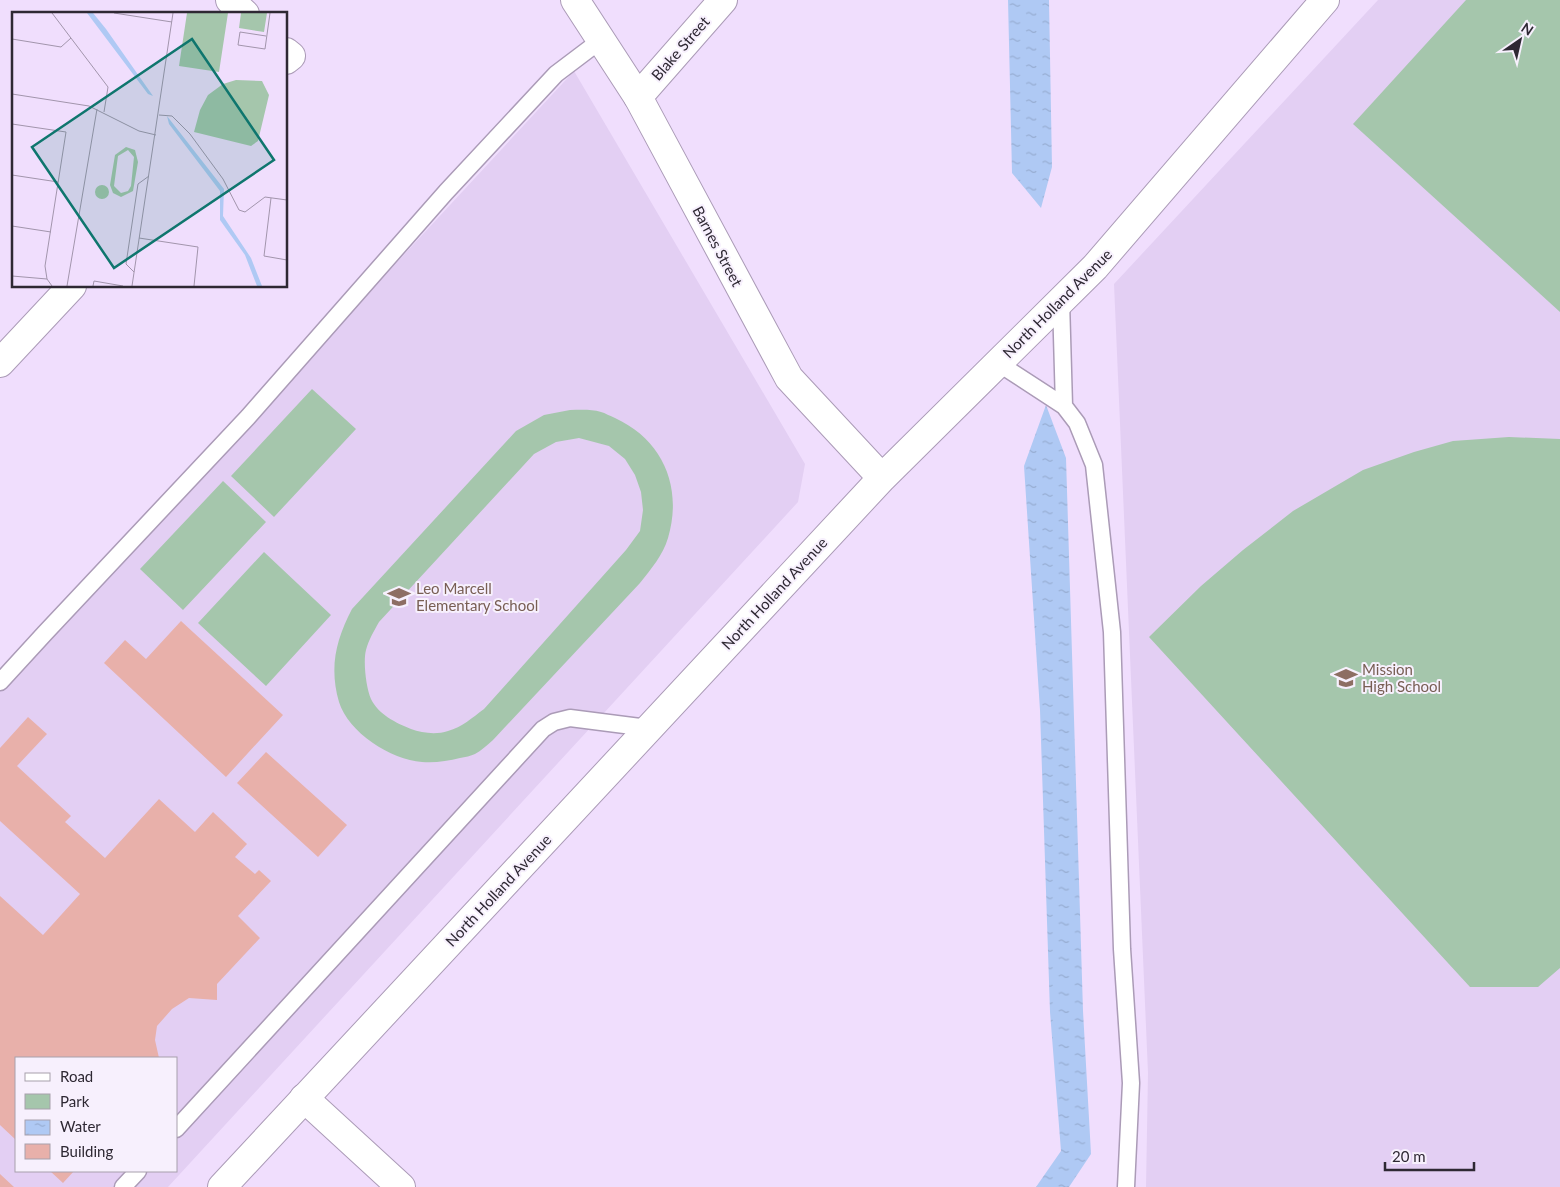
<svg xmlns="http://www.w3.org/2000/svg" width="1560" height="1187" font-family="Lato,sans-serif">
<defs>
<pattern id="water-ripples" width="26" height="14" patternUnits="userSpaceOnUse" patternTransform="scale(1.25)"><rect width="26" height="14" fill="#afc9f4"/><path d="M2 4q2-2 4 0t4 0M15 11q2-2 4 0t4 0" fill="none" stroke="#97add2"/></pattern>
</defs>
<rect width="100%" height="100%" fill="#f0defd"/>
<path fill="#e3cff3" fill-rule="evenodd" d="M1378,0H1560V1187H1146L1148,1073L1114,284Z
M574,71L805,464L798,502L168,1187H0V691ZM16,1058H176V1171H16Z"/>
<path fill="#a5c6ac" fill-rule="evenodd" d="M1466,0H1560V312L1353,124Z
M312,389L356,429L274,517L231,476Z
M570,410C580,410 591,409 601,412C605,413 610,416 615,418C663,440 683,487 668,538C663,555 651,569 640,583L493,740C487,745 481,751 475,754C471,756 465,757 460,758C448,761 435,763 422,762C391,760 348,732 339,702C329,667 336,640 352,609L516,431L544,415ZM579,438L609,446L625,459L635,475L641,492L643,510L640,531L626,550L484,709C472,718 462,727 448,731C436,735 422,733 411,729C396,723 378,714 371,699C366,688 363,661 366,650C369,639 374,631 379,622L534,454L556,442Z
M1509,437L1560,439V968L1538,987H1470L1149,637L1201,586L1243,550L1293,511L1363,470L1414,452L1453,441Z
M223,481L266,522L183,610L140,569Z
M264,552L331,615L266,686L198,623Z"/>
<path fill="url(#water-ripples)" d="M1008,0H1049L1052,167L1041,208L1012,173Z
M1046,405L1066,458L1083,1011L1091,1154L1069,1187H1036L1061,1151L1050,1012L1040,710L1024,466Z"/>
<path fill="#e8b0aa" d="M181,621L283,715L226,777L104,663L125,640L146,659Z
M28,717L47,734L17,766L71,816L65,822L105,858L159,799L195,832L213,812L247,844L235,857L255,874L259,870L271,881L238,916L260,938L217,984V1000L189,998L172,1009L157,1026L155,1040L159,1058H16V1140L0,1125V896L43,935L80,894L0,821V748Z
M266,752L347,825L318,857L237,783Z
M50,1171H74L63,1183Z
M0,1174L14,1187H0Z"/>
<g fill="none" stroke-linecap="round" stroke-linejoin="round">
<defs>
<path id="lane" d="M1061,301L1064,406
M998,363L1064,406L1077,423L1094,465L1112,632L1122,949L1131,1083L1126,1187
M0,682L45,633L248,417L446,192L556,74L601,40
M176,1129L543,729L554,722L570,718L648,728
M123,1187L138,1171"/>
<path id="street" d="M230,0L245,14
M286,52L291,56L286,60
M638,97L723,0
M0,363L72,286
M304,1098L401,1187"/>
<path id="secondary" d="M575,0L638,97L789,378L882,478
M222,1187L882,478L1095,267L1325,0"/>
</defs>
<use href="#lane" stroke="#ab9bb7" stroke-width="19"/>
<use href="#street" stroke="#ab9bb7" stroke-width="30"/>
<use href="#secondary" stroke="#ab9bb7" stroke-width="30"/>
<use href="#lane" stroke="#fff" stroke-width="16"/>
<use href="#street" stroke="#fff" stroke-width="28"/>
<use href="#secondary" stroke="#fff" stroke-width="28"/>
</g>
<defs>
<symbol id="school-bare" viewBox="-9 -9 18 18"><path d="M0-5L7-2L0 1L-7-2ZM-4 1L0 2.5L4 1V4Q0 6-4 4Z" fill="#8d6e63" stroke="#f7f0fd" stroke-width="2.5" paint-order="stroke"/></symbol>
</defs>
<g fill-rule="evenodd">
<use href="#school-bare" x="383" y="581" width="32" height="32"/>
<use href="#school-bare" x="1330" y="662" width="32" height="32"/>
</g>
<g text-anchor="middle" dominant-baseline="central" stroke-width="4" stroke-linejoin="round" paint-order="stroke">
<g font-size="15" fill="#2e2833" stroke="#f7f0fd">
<text transform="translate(680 48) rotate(-49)">Blake Street</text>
<text transform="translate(718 246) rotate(62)">Barnes Street</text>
<text transform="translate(1057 303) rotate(-45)">North Holland Avenue</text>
<text transform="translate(774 593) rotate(-47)">North Holland Avenue</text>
<text transform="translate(498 890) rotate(-47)">North Holland Avenue</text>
</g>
<g font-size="15" fill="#785e54" stroke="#f7f0fd" text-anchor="start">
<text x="416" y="588">Leo Marcell<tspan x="416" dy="17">Elementary School</tspan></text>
<text x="1362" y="669">Mission<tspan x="1362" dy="17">High School</tspan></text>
</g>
</g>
<g transform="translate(12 12)">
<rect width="275" height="275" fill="#f0defd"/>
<path d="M175,1H216L207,60L167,54ZM229,1H255L252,20L227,16ZM224,68L250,69L257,83L246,129L239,134L182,120L188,98L196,83L211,72ZM114,135L123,138L126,150L121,179L109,185L101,181L98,173L103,143ZM116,138L122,145L119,174L116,179L109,181L102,174L106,144ZM83 180a7 7 0 1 1 14 0a7 7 0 1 1-14 0Z" fill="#a5c6ac" fill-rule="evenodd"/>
<path d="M75,1H81L94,17L141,84L136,82ZM155,104L212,177L211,204L239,246L250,274H245L233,243L208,208V179L157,112Z" fill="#afc9f4"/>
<path fill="none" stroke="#a295ac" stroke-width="1" d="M40,1L96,75L92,100M102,1L160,10M254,24L228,20L226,33L253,37L258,1M0,27L49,35L59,26M0,82L77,94L127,119L144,123M147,103L160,104L178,122L211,167L227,198L233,200L253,185L275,188M0,112L54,120L33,254L35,267M0,163L46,170M259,186L252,244L275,248M0,214L39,220M127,226L186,235L182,274M122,260L114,252L126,172L137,164M0,264L35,267L40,274M55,274L85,97M81,274L82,269L111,274M120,274L161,1"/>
<path fill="#0f766e" fill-opacity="0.15" stroke="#0f766e" stroke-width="2.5" d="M180,27L262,148L102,256L20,135Z"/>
<rect width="275" height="275" fill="none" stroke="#2e2833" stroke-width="2.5"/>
</g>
<rect x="15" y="1057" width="162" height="115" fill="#f7f0fd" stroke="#a7a0ac"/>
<rect x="25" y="1073" width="25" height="8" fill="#ffffff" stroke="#a7a0ac"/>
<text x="60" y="1082" font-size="15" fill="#2e2833">Road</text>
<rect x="25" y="1094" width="25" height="15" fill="#a5c6ac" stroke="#a7a0ac"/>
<text x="60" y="1107" font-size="15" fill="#2e2833">Park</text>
<rect x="25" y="1120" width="25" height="15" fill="url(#water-ripples)" stroke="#a7a0ac"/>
<text x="60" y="1132" font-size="15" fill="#2e2833">Water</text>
<rect x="25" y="1144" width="25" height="15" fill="#e8b0aa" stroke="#a7a0ac"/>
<text x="60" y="1157" font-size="15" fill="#2e2833">Building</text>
<g transform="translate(1520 40) rotate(34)" stroke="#f7f0fd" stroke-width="4" paint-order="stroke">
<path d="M0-4L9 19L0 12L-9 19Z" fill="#2e2833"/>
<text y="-8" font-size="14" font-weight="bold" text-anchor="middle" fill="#2e2833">N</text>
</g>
<path d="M1385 1162v8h89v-8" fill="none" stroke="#2e2833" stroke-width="2.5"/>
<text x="1392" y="1162" font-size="15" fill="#2e2833" stroke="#f7f0fd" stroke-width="4" paint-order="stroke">20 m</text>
</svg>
